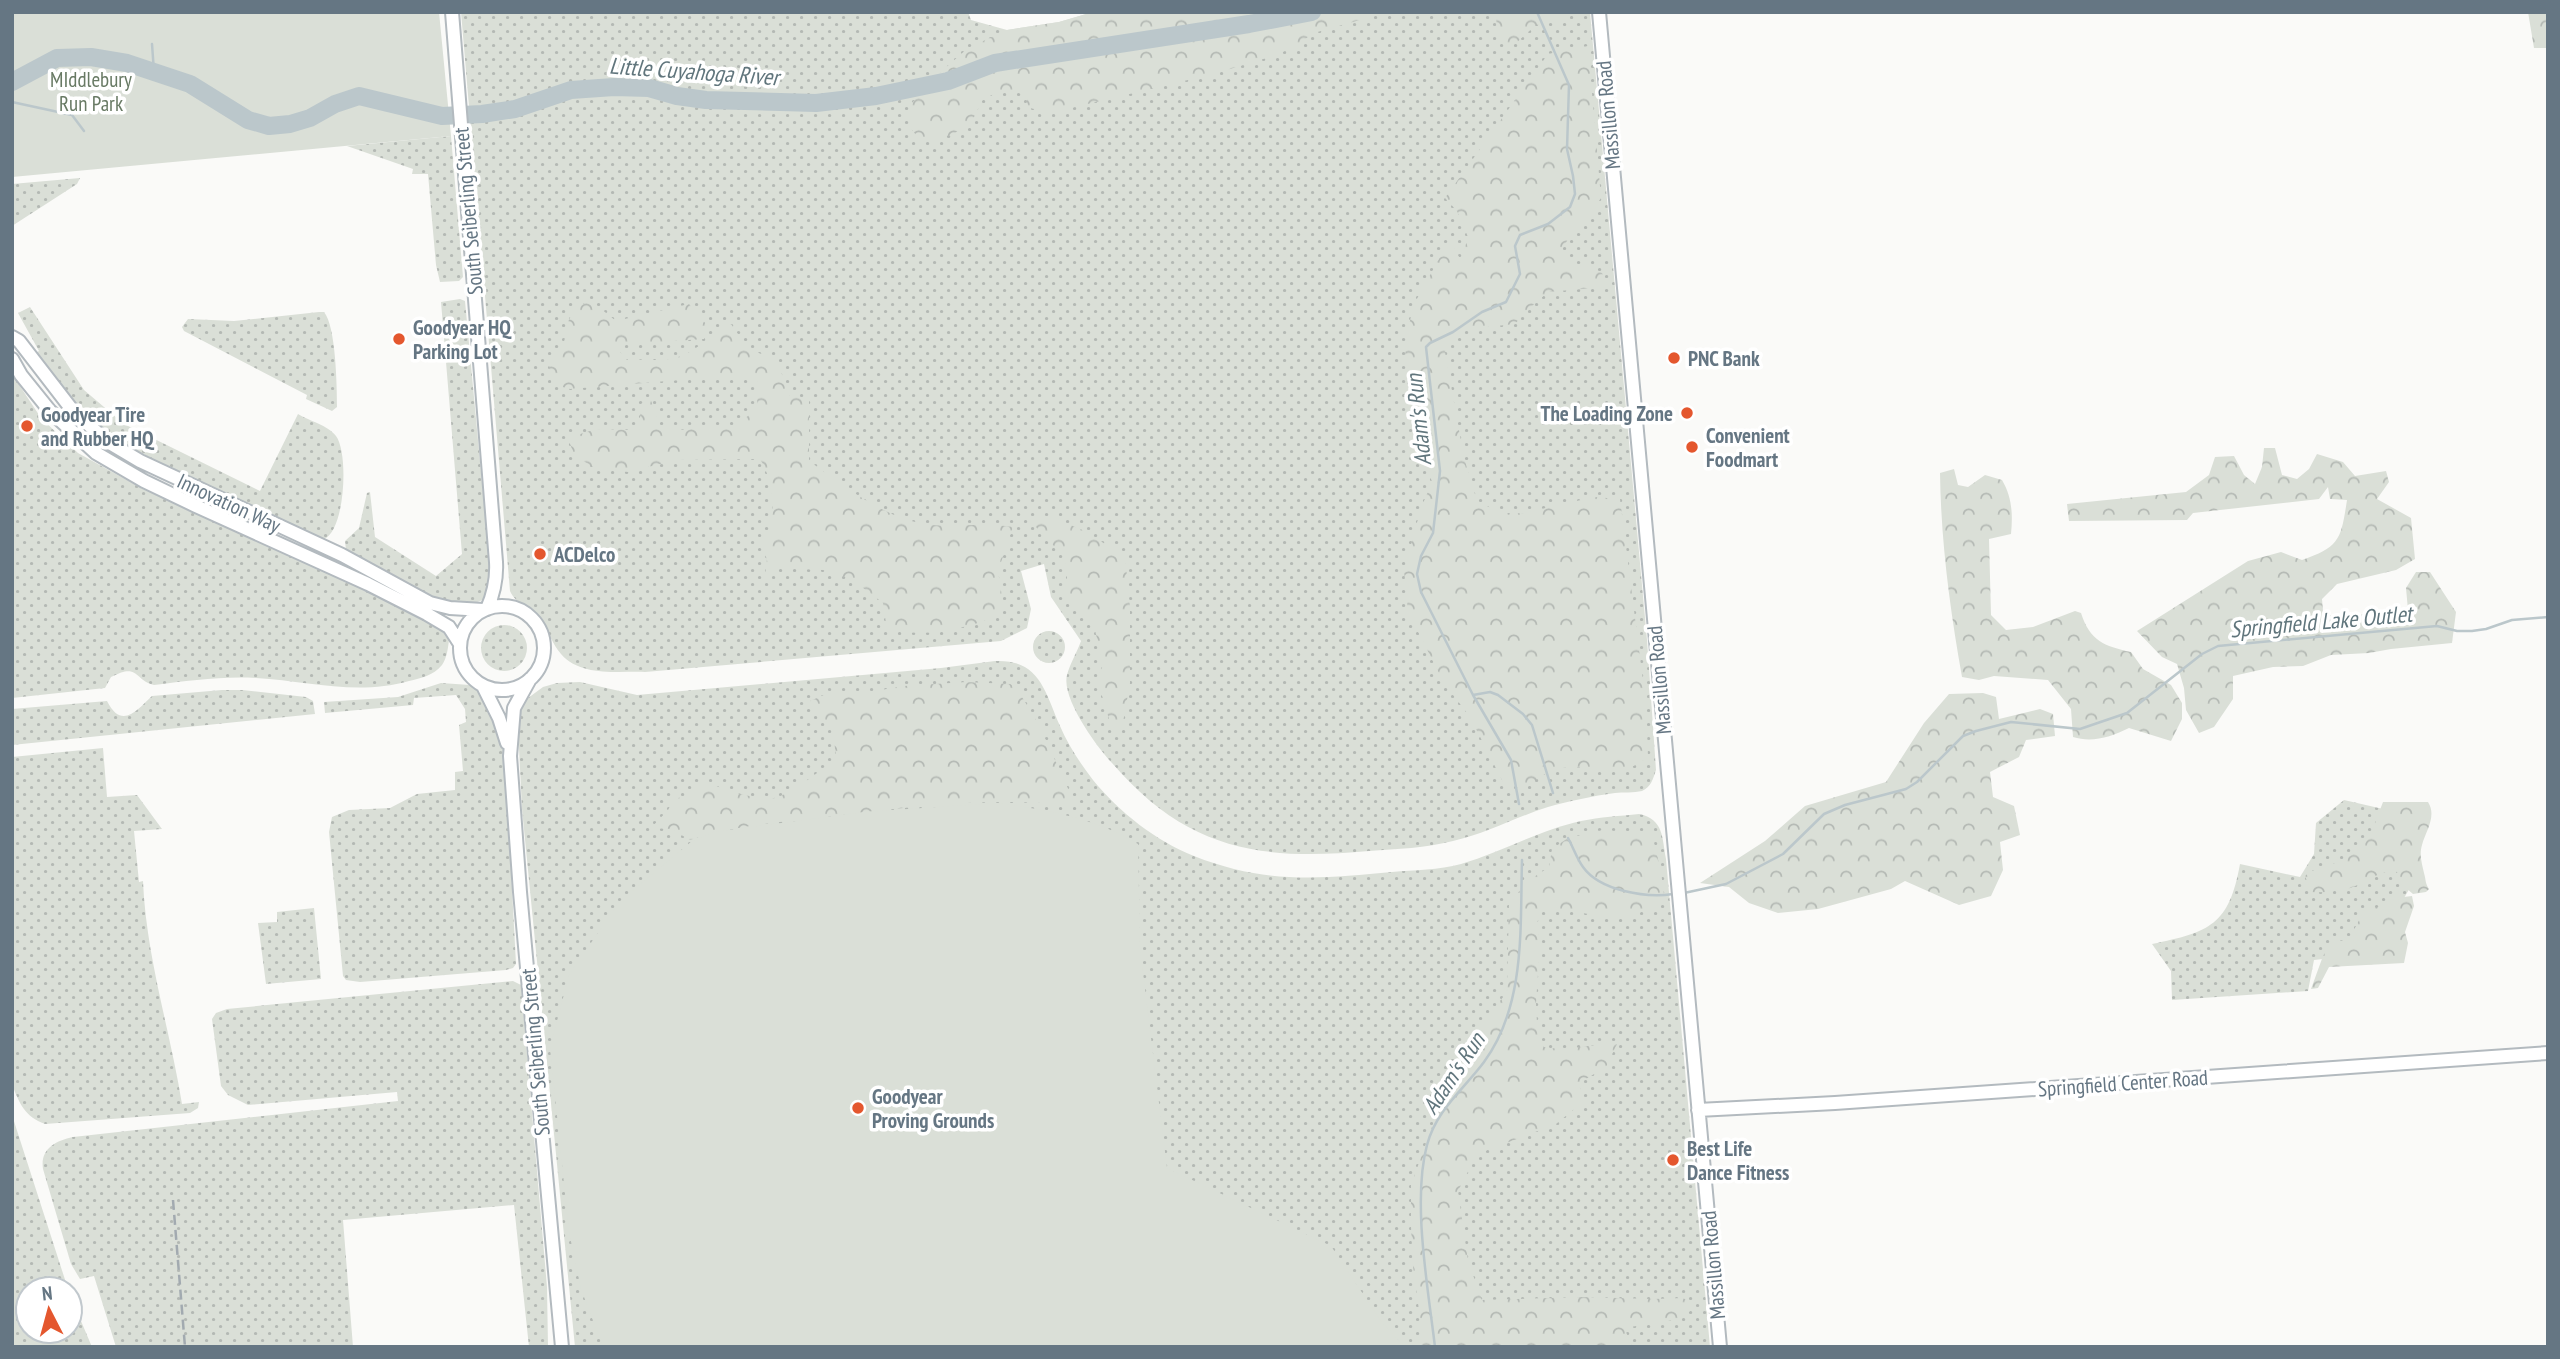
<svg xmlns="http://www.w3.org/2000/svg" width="2560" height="1359" font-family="'PT Sans Narrow',sans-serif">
<defs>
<pattern id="grass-dots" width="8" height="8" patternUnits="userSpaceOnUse" patternTransform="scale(1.75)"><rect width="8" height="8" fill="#dadfd7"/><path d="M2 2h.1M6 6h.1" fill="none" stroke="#b4b9b4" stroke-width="1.8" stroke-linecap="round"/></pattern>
<pattern id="forest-crowns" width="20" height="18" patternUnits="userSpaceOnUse" patternTransform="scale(1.75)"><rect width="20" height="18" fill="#dadfd7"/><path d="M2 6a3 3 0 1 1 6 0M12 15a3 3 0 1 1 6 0" fill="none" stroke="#b4b9b4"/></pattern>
</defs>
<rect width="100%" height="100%" fill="#fafaf8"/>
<path fill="url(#grass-dots)" d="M461,12H968L971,20L1007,30L1059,22L1093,12H1590L1647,640L1656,770C1653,779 1651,787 1642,791C1634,793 1623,792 1615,793C1593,796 1569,801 1548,807C1516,817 1486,834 1453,841C1426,848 1397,849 1369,851C1260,861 1187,850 1112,763C1097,747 1061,698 1067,675C1070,664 1077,652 1081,641L1051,597L1044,564L1021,571L1031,609L1027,628L1001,641L645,672C617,671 581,677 561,654C552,644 549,631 541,620C532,608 516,605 510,591Z
M451,136L463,277L459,281L440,282L436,265L428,174H412L413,169L347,146Z
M80,178L77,184L12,226V184Z
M460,299L465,301L491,579L487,597C448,625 381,568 346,550L345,541L359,528L367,493L370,492L375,537L436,576L462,554L441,302Z
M30,307L84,390L124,424L260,491L298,414C309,421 328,425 336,436C349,453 345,531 324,539L177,472L136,450L101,427L69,399L34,354L39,351L18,313Z
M319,312H324C336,326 337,387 337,407L332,411L306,399L307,395L184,331L182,327L188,319L234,321Z
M12,374L41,418L78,453L143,489L412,610L445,633L449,640C448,648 447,658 442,665C433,676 421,678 409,681C357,696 308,681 256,678C222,676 188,681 154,685C134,680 139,662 111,677L105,688L12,698Z
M481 648a23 23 0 1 1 46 0a23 23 0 1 1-46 0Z
M1033 647a16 16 0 1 1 32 0a16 16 0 1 1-32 0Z
M995,661C1040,659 1045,692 1060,726C1068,745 1080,763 1093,780C1119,812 1156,841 1194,856C1264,884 1319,879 1392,872C1414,870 1439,870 1461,864C1501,852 1540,830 1581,821C1600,817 1620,816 1639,814C1664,819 1662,838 1666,859L1710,1347H575L522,809L518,728L519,715L524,701L543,687L557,683L580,682L637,695L941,668Z
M441,683L470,685L480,691L503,734L512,832L510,851L516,964L513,968L506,970L360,982L346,980L343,976L329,832L332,817L349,810L390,808L417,794L455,790V772L463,771L459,725L466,722L465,709L456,695L414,698L413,705L325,713L324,702L398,697Z
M222,690H242L306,697L313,701L315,714L12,745V709L107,701C122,731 138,709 152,696Z
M103,748L107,797L137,795L162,829L134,831L139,882L143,881C146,956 170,1030 182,1104L199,1102L198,1108L190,1113L45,1124C25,1117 19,1103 12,1084V757Z
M2344,800L2418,817L2414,881L2371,954L2314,960L2308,991L2172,1000L2171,971L2152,944C2210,932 2229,925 2240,864L2300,877L2314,854L2316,823Z
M314,908L321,979L266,984L258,923L277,922V912Z
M513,981L521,985L547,1287L548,1347H529L514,1205L343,1220L353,1347H116L94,1276L80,1279L71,1264L43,1169C40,1149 55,1141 73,1137L398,1101L397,1092L248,1105L228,1095L221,1086L212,1019L216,1013L227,1009Z
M12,1115L68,1289H28V1331H70V1295L92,1347H12Z"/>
<path fill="url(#forest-crowns)" d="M1093,12H1388L1314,33L1290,49L1270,57L1213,74L1050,113L1026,107L1028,94L1001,91L983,99L971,123L953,134L922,142L912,130L911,104L936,76L968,48L1007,30L1059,22Z
M1496,12H1559L1562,20L1536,25L1516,43L1503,44L1497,35Z
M2528,12H2548V48H2534Z
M1588,46L1601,198C1589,218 1571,231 1561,251L1566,261L1602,273L1606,282L1605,287L1548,292L1525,312L1515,324L1469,329L1451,338L1445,352L1464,458L1477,501L1503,514L1524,513L1594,497L1620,499L1646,705L1648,757C1614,783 1599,763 1562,768C1549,770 1538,778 1528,786L1504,784L1470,717L1444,683L1408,612L1404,570L1421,508L1432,482L1418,439L1409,421L1405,345L1413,306L1450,239L1461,261L1468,237L1457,211L1445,198L1548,54Z
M590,300L616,321L689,304L706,324L704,339L628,344L616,347L627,360C642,359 663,362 678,357C698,351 713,332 731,324L749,350C781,358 780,369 790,397L809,398V461C846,487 885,520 932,525C960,527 983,522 1013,527L998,571L1002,597L1001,615C960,630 931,637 887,630L883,603L850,578L823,570L780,568L765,576L767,559L757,540L769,536C775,508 774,483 760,459L676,460L628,472L593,467L574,455L568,438L596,429L639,430L641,404L650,398L660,425L678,430L733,426L757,410L758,377L729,376L570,389L552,384L549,367C552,362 557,357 560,352C572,329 559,316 590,300Z
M2264,448H2275L2282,475L2297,479L2309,469L2317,454L2343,462L2355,476L2386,471L2389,482L2377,499L2411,518L2415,559L2396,570L2337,584L2322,599L2323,611L2334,617L2408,610L2406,588L2416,572H2430L2456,612L2452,643L2391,649L2369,653L2331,655L2303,666L2273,667L2233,676V699L2214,727L2199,733L2186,710L2184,688L2177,664L2162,657L2137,631L2248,561L2281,552L2302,560C2340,547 2341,539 2347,500L2330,499L2328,487L2319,499L2193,513L2187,520L2069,521L2067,504L2186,492L2209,475L2215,457L2234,456L2244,475L2255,484L2262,467Z
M1954,469L1958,485L1968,487L1985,475L2002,480C2012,497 2013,514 2011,534L1989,539L1991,615L2006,630L2033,627L2075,611L2081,613C2090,641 2104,646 2131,652L2143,669L2171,685L2182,703V719L2171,741L2129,728C2111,737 2092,743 2073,737L2071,709L2048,680L1994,676L1979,680L1962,677C1950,609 1941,543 1940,473Z
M1028,517L1056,519L1085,531L1125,557L1130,607V683L1122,728L1116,729L1109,719L1097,679L1103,665L1095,630L1061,595L1067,578L1065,552L1049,543Z
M966,682L1010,684L1016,687L1039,725L1076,806C993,796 909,807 826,817C781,822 734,825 690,840L671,829L651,828L668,810L674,799L686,796L704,781C720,788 761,803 778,797C793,792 826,768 836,756L833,733L810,701L826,694L863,693L904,686Z
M1983,693L1996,697L1999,719L2040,709L2053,714L2055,736L2026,740L2019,757L1990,772L1993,797L2014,806L2020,835L2000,842L2003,870L1991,896L1959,905L1905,881L1891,889L1818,909L1778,913L1749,903L1729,887L1700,883L1765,841L1805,806L1886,782L1924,723L1949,694Z
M2383,802H2428C2437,816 2426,831 2422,845C2419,855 2422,864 2424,873C2426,880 2425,883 2429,889L2426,892L2413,894L2400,883L2397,872C2380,869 2366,883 2350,888C2338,891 2324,893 2311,892L2305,876C2314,868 2323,867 2335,863C2370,850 2370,835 2383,802Z
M1603,830L1652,834L1661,872L1665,902C1650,908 1634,917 1618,917C1592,917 1566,907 1541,912L1537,923L1540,944L1536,1003L1537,1024L1544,1047C1572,1052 1589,1043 1617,1044L1606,1067L1579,1083L1583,1102L1556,1124L1477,1154L1458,1191L1468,1261L1482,1300L1583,1297L1653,1299L1683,1298L1696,1306L1680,1319L1624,1328L1633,1347H1419L1421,1325L1413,1266L1411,1227V1185L1446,1088L1479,1028L1507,992L1509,902L1531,879L1549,867L1552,849L1568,838Z
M2412,896L2414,906L2405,932L2408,943L2404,963L2329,967L2318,988L2311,989L2323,956L2331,943L2349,939L2364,911L2388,905L2395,898Z"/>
<path fill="#dadfd7" d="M12,12H439L451,136L12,177Z
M995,803C1044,809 1096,818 1138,844L1140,948L1167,1168L1331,1246L1381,1321L1405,1347H603L581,1289L569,1232L550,1048L569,975L619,902L692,841L713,832L864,812Z"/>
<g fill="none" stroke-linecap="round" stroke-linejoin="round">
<path stroke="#bbc7cb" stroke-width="2.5" d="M152,44L154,72
M12,102L72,115L84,131
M1473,695L1490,692L1498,695L1523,714L1532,725L1553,793
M1519,804L1511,760L1473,695L1421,592L1417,574L1421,556L1433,533L1440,471L1426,347L1430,343L1453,332L1482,312L1506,302L1520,274L1515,246L1520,235L1548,224L1570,207L1575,194L1573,176L1567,149L1569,85L1537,12
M1568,838C1573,847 1577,859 1583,867C1600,891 1646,898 1673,894
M1684,893L1726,884L1783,854L1824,814L1845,805L1906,789L1917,782L1963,736L1976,731L2011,722L2080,729L2127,713L2202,654L2218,646L2437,626L2457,631H2472L2486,629L2512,620L2548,617
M1435,1347C1428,1288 1412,1201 1427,1145C1436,1110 1464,1089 1484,1062C1526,1005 1520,927 1522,860"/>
<path stroke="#bbc7cb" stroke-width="18" d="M12,82L57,58L91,57L127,63L190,84L248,120L269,126L290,124L310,118L335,104L359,96L442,116L482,114L515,109L571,90L614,87L649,88L677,96L706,100L816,103L876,96L948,81L995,63L1249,24L1312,12"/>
<defs>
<path id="secondary" d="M452,12L496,562C497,579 494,593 487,609
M1599,12L1720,1347
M12,337L19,341L73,411L108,442L140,461L342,555L430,603L450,608L483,610
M12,359L21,375L50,411L96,453L144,481L196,506L368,584L427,614L449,627L460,644
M460 648a42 42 0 1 1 84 0a42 42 0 1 1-84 0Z
M530,679L514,708L510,756L520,892L562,1347
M483,686L499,718L507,743
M1698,1110L1835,1103L2548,1053"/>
</defs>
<use href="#secondary" stroke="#b3babf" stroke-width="16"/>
<use href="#secondary" stroke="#fff" stroke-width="12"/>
<path stroke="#a2aab0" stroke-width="2.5" stroke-dasharray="10 5" stroke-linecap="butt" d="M173,1200L185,1347"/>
</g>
<g fill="#e4572e" stroke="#fff" stroke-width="2.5">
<circle cx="399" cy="339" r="7"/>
<circle cx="1674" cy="358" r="7"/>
<circle cx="1687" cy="413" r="7"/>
<circle cx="27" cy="426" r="7"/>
<circle cx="1692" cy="447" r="7"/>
<circle cx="540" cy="554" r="7"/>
<circle cx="858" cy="1108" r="7"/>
<circle cx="1673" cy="1160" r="7"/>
</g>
<g text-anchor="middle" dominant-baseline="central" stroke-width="7" stroke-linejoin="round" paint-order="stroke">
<g font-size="21" fill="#687a64" stroke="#fff">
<text x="91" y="79">MIddlebury<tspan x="91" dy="24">Run Park</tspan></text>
</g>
<g font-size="21" fill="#657683" stroke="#fff">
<text transform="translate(1608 115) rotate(-95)">Massillon Road</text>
<text transform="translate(468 211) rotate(-95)">South Seiberling Street</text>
<text transform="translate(229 503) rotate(25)">Innovation Way</text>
<text transform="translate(1659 680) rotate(-95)">Massillon Road</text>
<text transform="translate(535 1052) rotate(-95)">South Seiberling Street</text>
<text transform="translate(2123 1083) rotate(-4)">Springfield Center Road</text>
<text transform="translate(1713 1265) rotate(-95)">Massillon Road</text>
</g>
<g font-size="21" font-weight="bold" fill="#657683" stroke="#fff" text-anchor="start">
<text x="413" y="327">Goodyear HQ<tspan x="413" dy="24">Parking Lot</tspan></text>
<text x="1688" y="358">PNC Bank</text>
<text x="1673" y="413" text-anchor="end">The Loading Zone</text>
<text x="41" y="414">Goodyear Tire<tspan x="41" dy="24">and Rubber HQ</tspan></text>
<text x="1706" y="435">Convenient<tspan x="1706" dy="24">Foodmart</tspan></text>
<text x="554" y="554">ACDelco</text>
<text x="872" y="1096">Goodyear<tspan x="872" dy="24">Proving Grounds</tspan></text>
<text x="1687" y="1148">Best Life<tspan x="1687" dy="24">Dance Fitness</tspan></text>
</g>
<g font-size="23" font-style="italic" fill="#60757c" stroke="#fff">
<text transform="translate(694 71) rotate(4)">Little Cuyahoga River</text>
<text transform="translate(1418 420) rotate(-96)">Adam's Run</text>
<text transform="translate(2321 621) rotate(-5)">Springfield Lake Outlet</text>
<text transform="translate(1453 1073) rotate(-56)">Adam's Run</text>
</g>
</g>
<rect width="2560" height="1359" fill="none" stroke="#657683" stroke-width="28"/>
<g transform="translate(49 1310) rotate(354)"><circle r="33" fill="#ffffff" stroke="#c1c8cd" stroke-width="2"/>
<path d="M0-5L12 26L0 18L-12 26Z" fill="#e4572e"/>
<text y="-10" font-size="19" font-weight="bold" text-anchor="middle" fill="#657683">N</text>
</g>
</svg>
